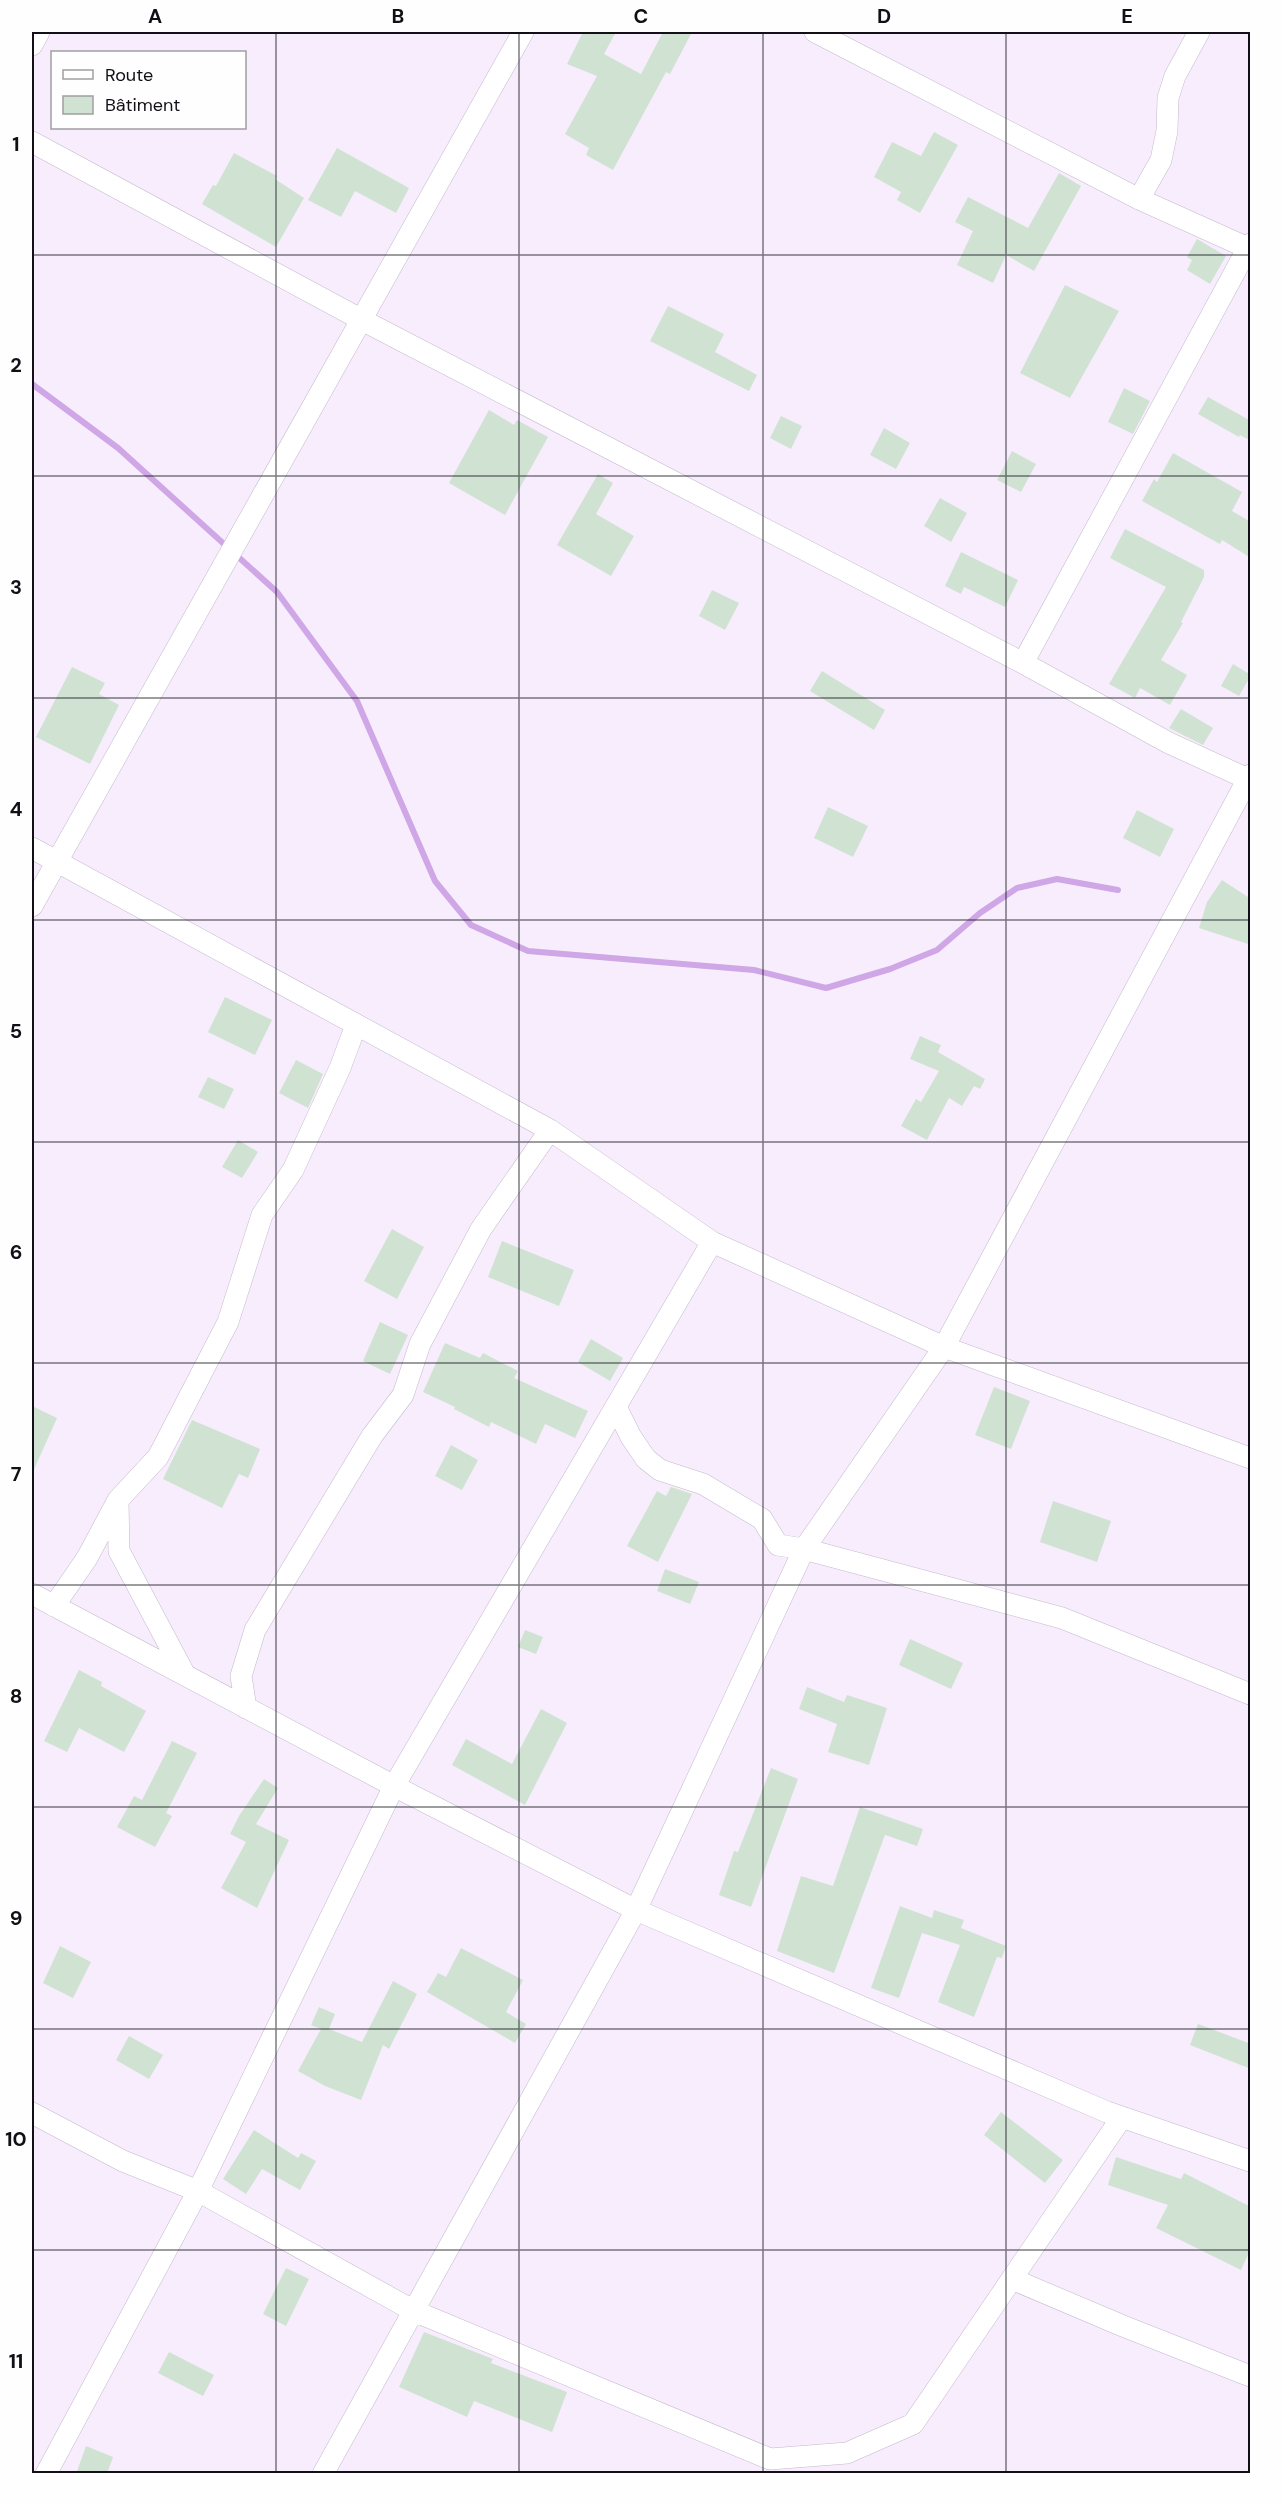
<svg xmlns="http://www.w3.org/2000/svg" width="1282" height="2505" font-family="'DM Sans',sans-serif">
<rect width="100%" height="100%" fill="#f7edfd"/>
<g fill="none" stroke-linecap="round" stroke-linejoin="round">
<path stroke="#cfa6e6" stroke-width="6" d="M32,384L118,448L277,592L357,701L435,881L471,925L528,951L754,970L826,988L890,969L937,950L980,913L1017,888L1057,879L1118,890"/>
</g>
<path fill="#d0e3d3" d="M583,32H616L604,54L641,74L663,32H692L670,74L666,72L613,170L586,155L589,148L565,134L597,76L567,64Z
M934,132L958,145L920,213L897,200L901,192L874,177L892,142L921,156Z
M337,148L409,188L396,213L355,191L341,217L308,200Z
M234,153L277,176L275,179L304,198L276,247L202,204L213,185L216,186Z
M1059,173L1081,186L1034,271L1006,255L993,283L957,265L973,231L955,222L968,197L1028,228Z
M1197,239L1226,256L1210,284L1187,270L1192,260L1187,257Z
M1065,285L1119,311L1070,398L1020,373Z
M668,306L724,334L715,352L757,375L749,391L650,341Z
M1124,388L1150,401L1133,434L1108,422Z
M1208,397L1251,421V441L1240,435L1239,437L1198,414Z
M489,410L514,425L517,420L548,437L505,515L449,483Z
M781,416L802,426L791,449L770,438Z
M884,428L910,443L896,469L870,455Z
M1012,451L1036,464L1021,492L997,480Z
M1173,453L1242,492L1232,511L1251,522V558L1222,540L1220,544L1142,501L1154,479L1157,482Z
M598,474L613,483L596,514L634,536L611,576L557,545Z
M940,498L967,513L951,542L924,526Z
M1125,529L1204,570V577L1181,622L1183,623L1161,660L1187,675L1170,705L1140,688L1135,698L1109,684L1166,587L1110,558Z
M961,552L1018,580L1005,607L964,587L961,594L945,586Z
M712,590L739,603L725,630L699,616Z
M1233,664L1251,675L1239,696L1221,686Z
M72,667L105,683L99,694L119,705L90,764L36,737Z
M822,671L885,710L874,730L810,691Z
M1181,709L1213,728L1203,745L1169,728Z
M828,807L868,826L853,857L814,838Z
M1137,810L1174,829L1160,857L1123,838Z
M1222,880L1251,899V945L1199,928L1207,902Z
M225,997L272,1020L255,1055L208,1032Z
M920,1036L941,1045L938,1052L985,1079L980,1089L974,1086L962,1106L949,1098L927,1140L901,1126L916,1099L921,1102L939,1071L910,1059Z
M296,1060L323,1074L308,1108L279,1093Z
M208,1077L234,1089L224,1109L198,1097Z
M238,1140L258,1152L242,1178L222,1167Z
M392,1229L424,1247L397,1299L364,1281Z
M502,1241L574,1270L559,1306L488,1277Z
M380,1322L408,1335L390,1374L363,1361Z
M591,1339L623,1358L610,1381L578,1362Z
M445,1343L480,1358L483,1353L518,1371L514,1378L588,1411L575,1438L545,1424L536,1444L491,1422L489,1427L454,1409L455,1407L423,1392Z
M994,1387L1030,1401L1011,1449L975,1435Z
M32,1406L57,1418L32,1474Z
M192,1420L260,1449L248,1478L239,1474L222,1508L163,1479Z
M451,1445L478,1460L462,1490L435,1476Z
M671,1487L692,1494L658,1562L627,1546L657,1491L666,1496Z
M1053,1501L1111,1521L1097,1562L1040,1542Z
M665,1569L699,1582L690,1604L657,1591Z
M525,1630L543,1637L536,1654L518,1647Z
M910,1639L963,1663L951,1689L899,1665Z
M79,1670L102,1682L101,1686L146,1711L124,1752L79,1728L67,1752L44,1741Z
M807,1687L844,1702L847,1695L887,1708L869,1765L828,1752L837,1724L799,1709Z
M541,1709L567,1723L525,1805L452,1765L466,1739L512,1764Z
M172,1741L197,1753L166,1813L172,1816L155,1847L117,1827L134,1796L142,1800Z
M771,1768L798,1779L751,1907L719,1895L734,1851L738,1852Z
M264,1779L278,1788L256,1824L289,1840L257,1908L221,1888L246,1842L230,1834L239,1816Z
M860,1807L923,1829L917,1846L885,1835L834,1973L777,1951L801,1876L833,1886Z
M900,1906L932,1918L934,1910L964,1920L961,1928L1006,1946L1002,1958L997,1957L974,2017L938,2002L960,1945L922,1933L899,1998L871,1988Z
M60,1946L91,1962L73,1998L43,1983Z
M461,1948L523,1980L506,2012L526,2024L515,2043L427,1992L438,1973L446,1977Z
M393,1981L417,1994L389,2049L383,2045L361,2100L325,2086L298,2071L321,2029L311,2025L319,2007L335,2014L329,2029L362,2042Z
M1198,2024L1251,2044V2069L1190,2045Z
M129,2036L163,2055L149,2079L116,2060Z
M1001,2112L1063,2160L1045,2183L984,2135Z
M254,2130L298,2158L301,2153L316,2161L300,2190L262,2169L246,2194L223,2179Z
M1116,2157L1181,2179L1184,2173L1251,2207V2248L1241,2270L1156,2228L1168,2205L1108,2185Z
M286,2268L309,2279L286,2326L263,2314Z
M424,2332L493,2359L491,2363L567,2392L552,2432L474,2401L467,2417L399,2387Z
M169,2352L214,2375L203,2396L158,2373Z
M86,2446L113,2457L107,2474H76Z"/>
<g fill="none" stroke-linecap="round" stroke-linejoin="round">
<defs>
<path id="street" d="M815,32L1139,199L1248,248
M32,45L39,32
M32,142L362,320L1023,663
M1139,199L1161,160L1167,131L1168,98L1175,76L1199,32
M1250,244L1023,663L1169,743L1250,780
M32,848L550,1130L712,1242L944,1347L1250,1458
M32,906L523,32
M616,1407L631,1437L646,1459L660,1470L703,1484L762,1519L778,1545L804,1549L1062,1618L1250,1694
M118,1501L119,1551L185,1675
M32,1594L394,1786L636,1910L1107,2112L1250,2161
M54,1606L87,1558L118,1500L158,1457L228,1322L262,1215L293,1170L340,1068L356,1025
M246,1708L241,1676L255,1630L372,1436L403,1395L420,1344L481,1229L550,1130
M32,2113L123,2161L198,2191L414,2311L770,2459L847,2453L913,2424L1122,2117
M1012,2279L1123,2326L1250,2376
M46,2474L198,2191L394,1786L712,1242
M323,2474L636,1910L804,1549L944,1347L1250,775"/>
</defs>
<use href="#street" stroke="#c5b9cc" stroke-width="22"/>
<use href="#street" stroke="#fff" stroke-width="21"/>
</g>
<path fill="none" stroke="#130f16" stroke-width="1.5" stroke-opacity="0.55" d="M276,32V2474M519,32V2474M763,32V2474M1006,32V2474M32,255H1250M32,476H1250M32,698H1250M32,920H1250M32,1142H1250M32,1363H1250M32,1585H1250M32,1807H1250M32,2029H1250M32,2250H1250"/>
<rect width="1282" height="2505" fill="none" stroke="#fefefe" stroke-width="66"/>
<rect x="51" y="51" width="195" height="78" fill="#fefefe" stroke="#a09ea1" stroke-width="1.5"/>
<rect x="63" y="70" width="30" height="9" fill="#ffffff" stroke="#a09ea1" stroke-width="1.5"/>
<text x="105" y="81" font-size="18" fill="#130f16">Route</text>
<rect x="63" y="96" width="30" height="18" fill="#d0e3d3" stroke="#a09ea1" stroke-width="1.5"/>
<text x="105" y="111" font-size="18" fill="#130f16">Bâtiment</text>
<rect x="33" y="33" width="1216" height="2439" fill="none" stroke="#130f16" stroke-width="2"/>
<g font-size="20" text-anchor="middle" font-weight="bold" fill="#130f16">
<text x="155" y="23">A</text>
<text x="398" y="23">B</text>
<text x="641" y="23">C</text>
<text x="884" y="23">D</text>
<text x="1127" y="23">E</text>
<text x="16" y="151">1</text>
<text x="16" y="372">2</text>
<text x="16" y="594">3</text>
<text x="16" y="816">4</text>
<text x="16" y="1038">5</text>
<text x="16" y="1259">6</text>
<text x="16" y="1481">7</text>
<text x="16" y="1703">8</text>
<text x="16" y="1925">9</text>
<text x="16" y="2146">10</text>
<text x="16" y="2368">11</text>
</g>
</svg>
